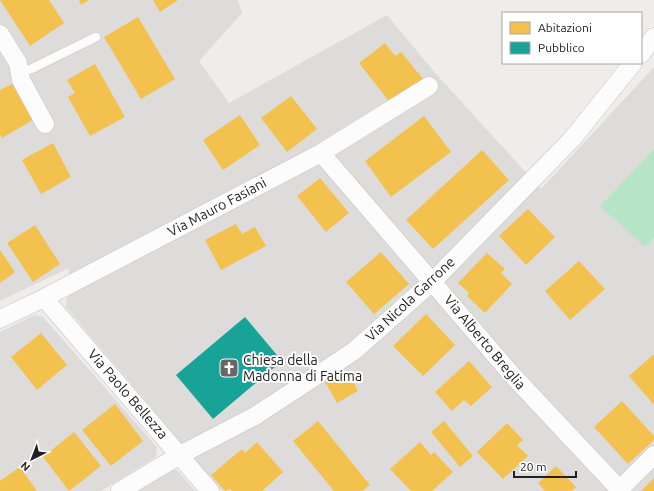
<svg xmlns="http://www.w3.org/2000/svg" width="654" height="491" font-family="Ubuntu,sans-serif">
<rect width="100%" height="100%" fill="#efece9"/>
<path fill="#dedcdb" d="M0,0H238L242,13L199,61L229,103L387,15L436,74L541,189L654,67V491H222L66,307L69,268L0,301Z
M34,315L43,317L157,447L156,457L101,491H0V332Z
M169,470H177L195,491H133Z"/>
<path fill="#b5e5c6" d="M654,149V237L645,247L600,206Z"/>
<path fill="#f2c14e" d="M0,0H49L64,23L30,46Z
M79,0H89L81,5Z
M153,0H178L160,12Z
M138,17L175,79L141,99L104,37Z
M385,43L395,56L401,52L423,79L391,104L359,63Z
M95,64L125,117L90,136L68,97L75,93L67,80Z
M12,84L33,120L2,138L0,135V90Z
M291,96L317,129L287,152L261,118Z
M240,115L260,145L223,170L203,140Z
M424,116L451,152L391,197L365,161Z
M53,143L71,177L41,194L22,160Z
M482,150L509,180L433,249L406,220Z
M320,178L349,213L326,232L297,196Z
M528,209L555,237L526,265L499,236Z
M236,224L242,234L255,227L266,246L221,270L205,240Z
M35,225L60,264L33,282L7,243Z
M0,250L15,272L0,283Z
M381,252L409,284L374,314L346,282Z
M487,253L505,269L501,273L512,284L485,313L467,296L469,293L458,283Z
M579,261L605,289L570,320L545,291Z
M426,314L455,345L423,376L393,346Z
M41,333L67,365L37,390L11,357Z
M654,354V405L629,376Z
M469,361L492,387L471,406L464,400L452,411L435,392Z
M343,372L348,382L352,379L358,391L337,403L325,382Z
M622,401L654,436V440L628,464L594,427Z
M115,404L143,441L111,466L82,430Z
M318,421L370,485L362,491H334L293,441Z
M444,421L473,456L460,467L431,432Z
M507,423L523,440L517,445L528,456L503,479L477,452Z
M74,432L101,466L69,491L43,457Z
M257,442L283,472L262,491H232L230,489L225,491L211,475L242,449L245,453Z
M420,442L431,455L434,452L453,472L432,491H411L390,469Z
M556,466L576,487L572,491H545L538,483Z
M20,467L37,491H0V481Z
M654,478V491H641Z"/>
<path fill="#17a398" d="M245,317L282,361L213,419L176,375Z"/>
<g fill="none" stroke-linecap="round" stroke-linejoin="round">
<defs>
<path id="service" d="M19,72L31,69L96,37"/>
<path id="minor" d="M0,34L18,63L21,80L45,124
M641,54L654,37
M321,153L513,376L621,491
M44,298L210,491
M0,319L44,298L321,153L429,86
M120,491L180,455L255,416L354,351L433,281L572,139L633,63
M618,491L654,455"/>
</defs>
<use href="#service" stroke="#c4c3c1" stroke-width="10"/>
<use href="#minor" stroke="#c4c3c1" stroke-width="19"/>
<use href="#service" stroke="#fdfcfc" stroke-width="9"/>
<use href="#minor" stroke="#fdfcfc" stroke-width="18"/>
</g>
<defs>
<symbol id="church-square" viewBox="-11 -11 22 22"><rect x="-9" y="-9" width="18" height="18" rx="4" fill="#686766" stroke="#fff"/><path d="M-1.2-6h2.4v3.5h3.3v2.4h-3.3V6h-2.4V-.1h-3.3v-2.4h3.3Z" fill="#fff"/></symbol>
</defs>
<g fill-rule="evenodd">
<use href="#church-square" x="218" y="357" width="22" height="22"/>
</g>
<g text-anchor="middle" dominant-baseline="central" stroke-width="4" stroke-linejoin="round" paint-order="stroke">
<g font-size="14" fill="#202020" stroke="#fff">
<text transform="translate(217 207) rotate(-28)">Via Mauro Fasiani</text>
<text transform="translate(410 299) rotate(-43)">Via Nicola Garrone</text>
<text transform="translate(485 342) rotate(50)">Via Alberto Breglia</text>
<text transform="translate(128 394) rotate(49)">Via Paolo Bellezza</text>
</g>
<g font-size="14" fill="#202020" stroke="#fff" text-anchor="start">
<text x="243" y="360">Chiesa della<tspan x="243" dy="16">Madonna di Fatima</tspan></text>
</g>
</g>
<rect x="502" y="12" width="140" height="52" fill="#ffffff" stroke="#a6a6a6"/>
<rect x="510" y="22" width="20" height="12" fill="#f2c14e" stroke="#a6a6a6"/>
<text x="538" y="32" font-size="12" fill="#202020">Abitazioni</text>
<rect x="510" y="42" width="20" height="12" fill="#17a398" stroke="#a6a6a6"/>
<text x="538" y="52" font-size="12" fill="#202020">Pubblico</text>
<g transform="translate(32 459) rotate(222)" stroke="#ffffff" stroke-width="3" paint-order="stroke">
<path d="M0-3L7 15L0 10L-7 15Z" fill="#202020"/>
<text y="-6" font-size="11" font-weight="bold" text-anchor="middle" fill="#202020">N</text>
</g>
<path d="M514 471v6h62v-6" fill="none" stroke="#202020" stroke-width="2"/>
<text x="520" y="471" font-size="12" fill="#202020" stroke="#ffffff" stroke-width="3" paint-order="stroke">20 m</text>
</svg>
